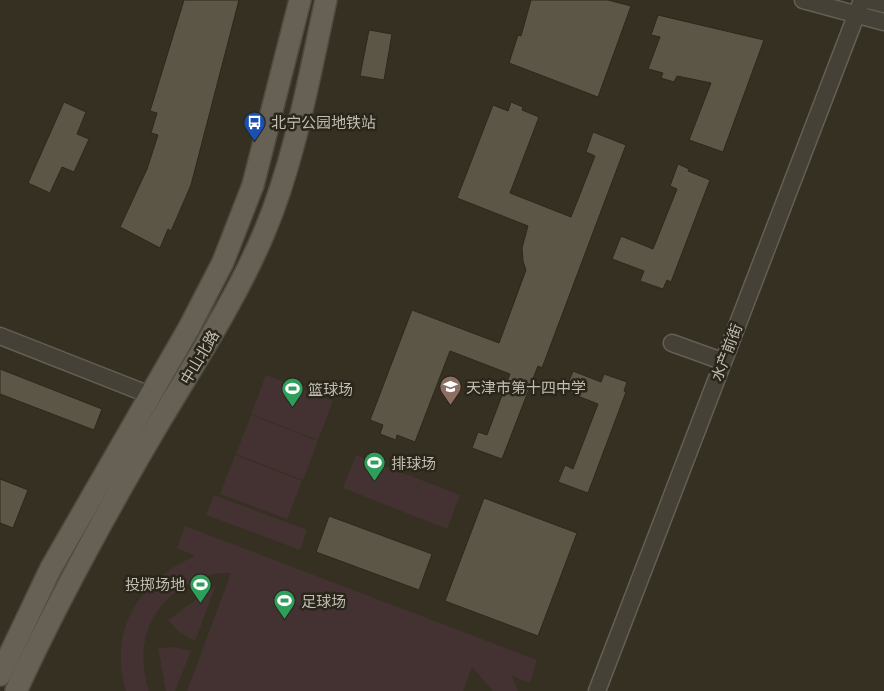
<svg xmlns="http://www.w3.org/2000/svg" width="884" height="691" font-family="Barlow,'Noto Sans SC',sans-serif">
<rect width="100%" height="100%" fill="#353022"/>
<path fill="#433231" d="M266,375L333,401L318,440L251,414Z
M251,415L318,441L303,480L236,454Z
M235,455L302,481L287,519L220,494Z
M356,455L460,495L447,529L343,488Z
M214,495L307,530L300,550L206,515Z
M185,526L537,660L530,683L512,676L518,691H493L472,667L463,691H187L231,573C219,572 206,576 194,581C149,602 134,646 149,691H126C107,630 140,580 195,556L177,548Z
M216,585L195,641L180,633L168,620Z
M175,647L191,651L175,691H166L158,648Z"/>
<path fill="#5c5646" stroke="#2c281d" d="M184,0H239L191,185L171,231L168,229L160,248L120,227L147,169L158,135L151,133L157,113L150,111Z
M531,0H608L631,6L598,97L509,63L518,35L521,36Z
M658,15L764,40L723,152L689,140L711,83L677,76L674,82L661,78L663,73L648,69L660,37L651,35Z
M369,30L392,34L384,80L360,76Z
M64,102L86,112L77,134L89,139L74,172L62,167L50,193L28,183Z
M511,102L523,107L522,110L539,117L510,193L571,217L595,156L586,152L593,132L626,145L542,368L538,366L502,459L472,448L478,432L487,435L510,374L450,351L415,442L397,435L396,440L380,434L383,425L370,420L412,310L499,343L526,270L523,261L522,248L528,226L457,198L493,105L508,111Z
M678,164L689,169L688,171L710,180L671,282L667,280L663,289L640,281L644,271L612,259L621,236L653,249L677,189L670,186Z
M0,369L102,409L94,430L0,394Z
M573,371L601,382L604,374L627,382L624,391L626,392L588,493L558,482L565,465L573,469L598,404L565,391Z
M0,479L28,490L13,528L0,523Z
M484,498L577,533L538,636L445,601Z
M329,516L432,554L419,590L316,552Z"/>
<g fill="none" stroke-linecap="round" stroke-linejoin="round">
<defs>
<path id="minor" d="M803,0L884,22
M868,0L884,4
M0,336L150,395
M672,343L722,361
M597,691L862,0"/>
<path id="major" d="M0,675L51,568L189,328L223,262L253,185L300,0
M16,691C59,598 108,509 160,421C197,359 236,299 264,233C295,160 309,77 326,0"/>
</defs>
<use href="#minor" stroke="#635f53" stroke-width="19"/>
<use href="#major" stroke="#4f4b3f" stroke-width="24"/>
<use href="#minor" stroke="#464136" stroke-width="16"/>
<use href="#major" stroke="#666154" stroke-width="21"/>
</g>
<defs>
<symbol id="bus-pin" viewBox="-11 -11 22 30"><path d="M0 17L-7.5 6A9.5 9.5 0 1 1 7.5 6Z" fill="#1a4fb4" stroke="#2a261b"/><path d="M-5-6H5V4H4V6H2V4H-2V6H-4V4H-5ZM-3.5-4V0h7V-4ZM-3.5 1.2v1.5H-2V1.2ZM2 1.2v1.5H3.5V1.2Z" fill="#fff"/></symbol>
<symbol id="school-pin" viewBox="-11 -11 22 30"><path d="M0 17L-7.5 6A9.5 9.5 0 1 1 7.5 6Z" fill="#8d6e63" stroke="#2a261b"/><path d="M0-5L7-2L0 1L-7-2ZM-4 1L0 2.5L4 1V4Q0 6-4 4Z" fill="#fff"/></symbol>
<symbol id="stadium-pin" viewBox="-11 -11 22 30"><path d="M0 17L-7.5 6A9.5 9.5 0 1 1 7.5 6Z" fill="#2e9e5b" stroke="#2a261b"/><path d="M0-5a6.5 5 0 1 0 0 10a6.5 5 0 1 0 0-10ZM-3.5-1.8h7v3.6h-7Z" fill="#fff"/></symbol>
</defs>
<g fill-rule="evenodd">
<use href="#bus-pin" x="242" y="110" width="25" height="34"/>
<use href="#school-pin" x="438" y="374" width="25" height="34"/>
<use href="#stadium-pin" x="280" y="376" width="25" height="34"/>
<use href="#stadium-pin" x="362" y="450" width="25" height="34"/>
<use href="#stadium-pin" x="188" y="572" width="25" height="34"/>
<use href="#stadium-pin" x="272" y="588" width="25" height="34"/>
</g>
<g text-anchor="middle" dominant-baseline="central" stroke-width="5" stroke-linejoin="round" paint-order="stroke">
<g font-size="15" fill="#c2beb0" stroke="#2a261b" text-anchor="start">
<text x="271" y="122">北宁公园地铁站</text>
<text x="466" y="387">天津市第十四中学</text>
<text x="308" y="389">篮球场</text>
<text x="391" y="463">排球场</text>
<text x="185" y="584" text-anchor="end">投掷场地</text>
<text x="301" y="601">足球场</text>
</g>
<g font-size="15" fill="#c2beb0" stroke="#2a261b">
<text transform="translate(726 352) rotate(-69)">水产前街</text>
<text transform="translate(199 357) rotate(-59)">中山北路</text>
</g>
</g>
</svg>
